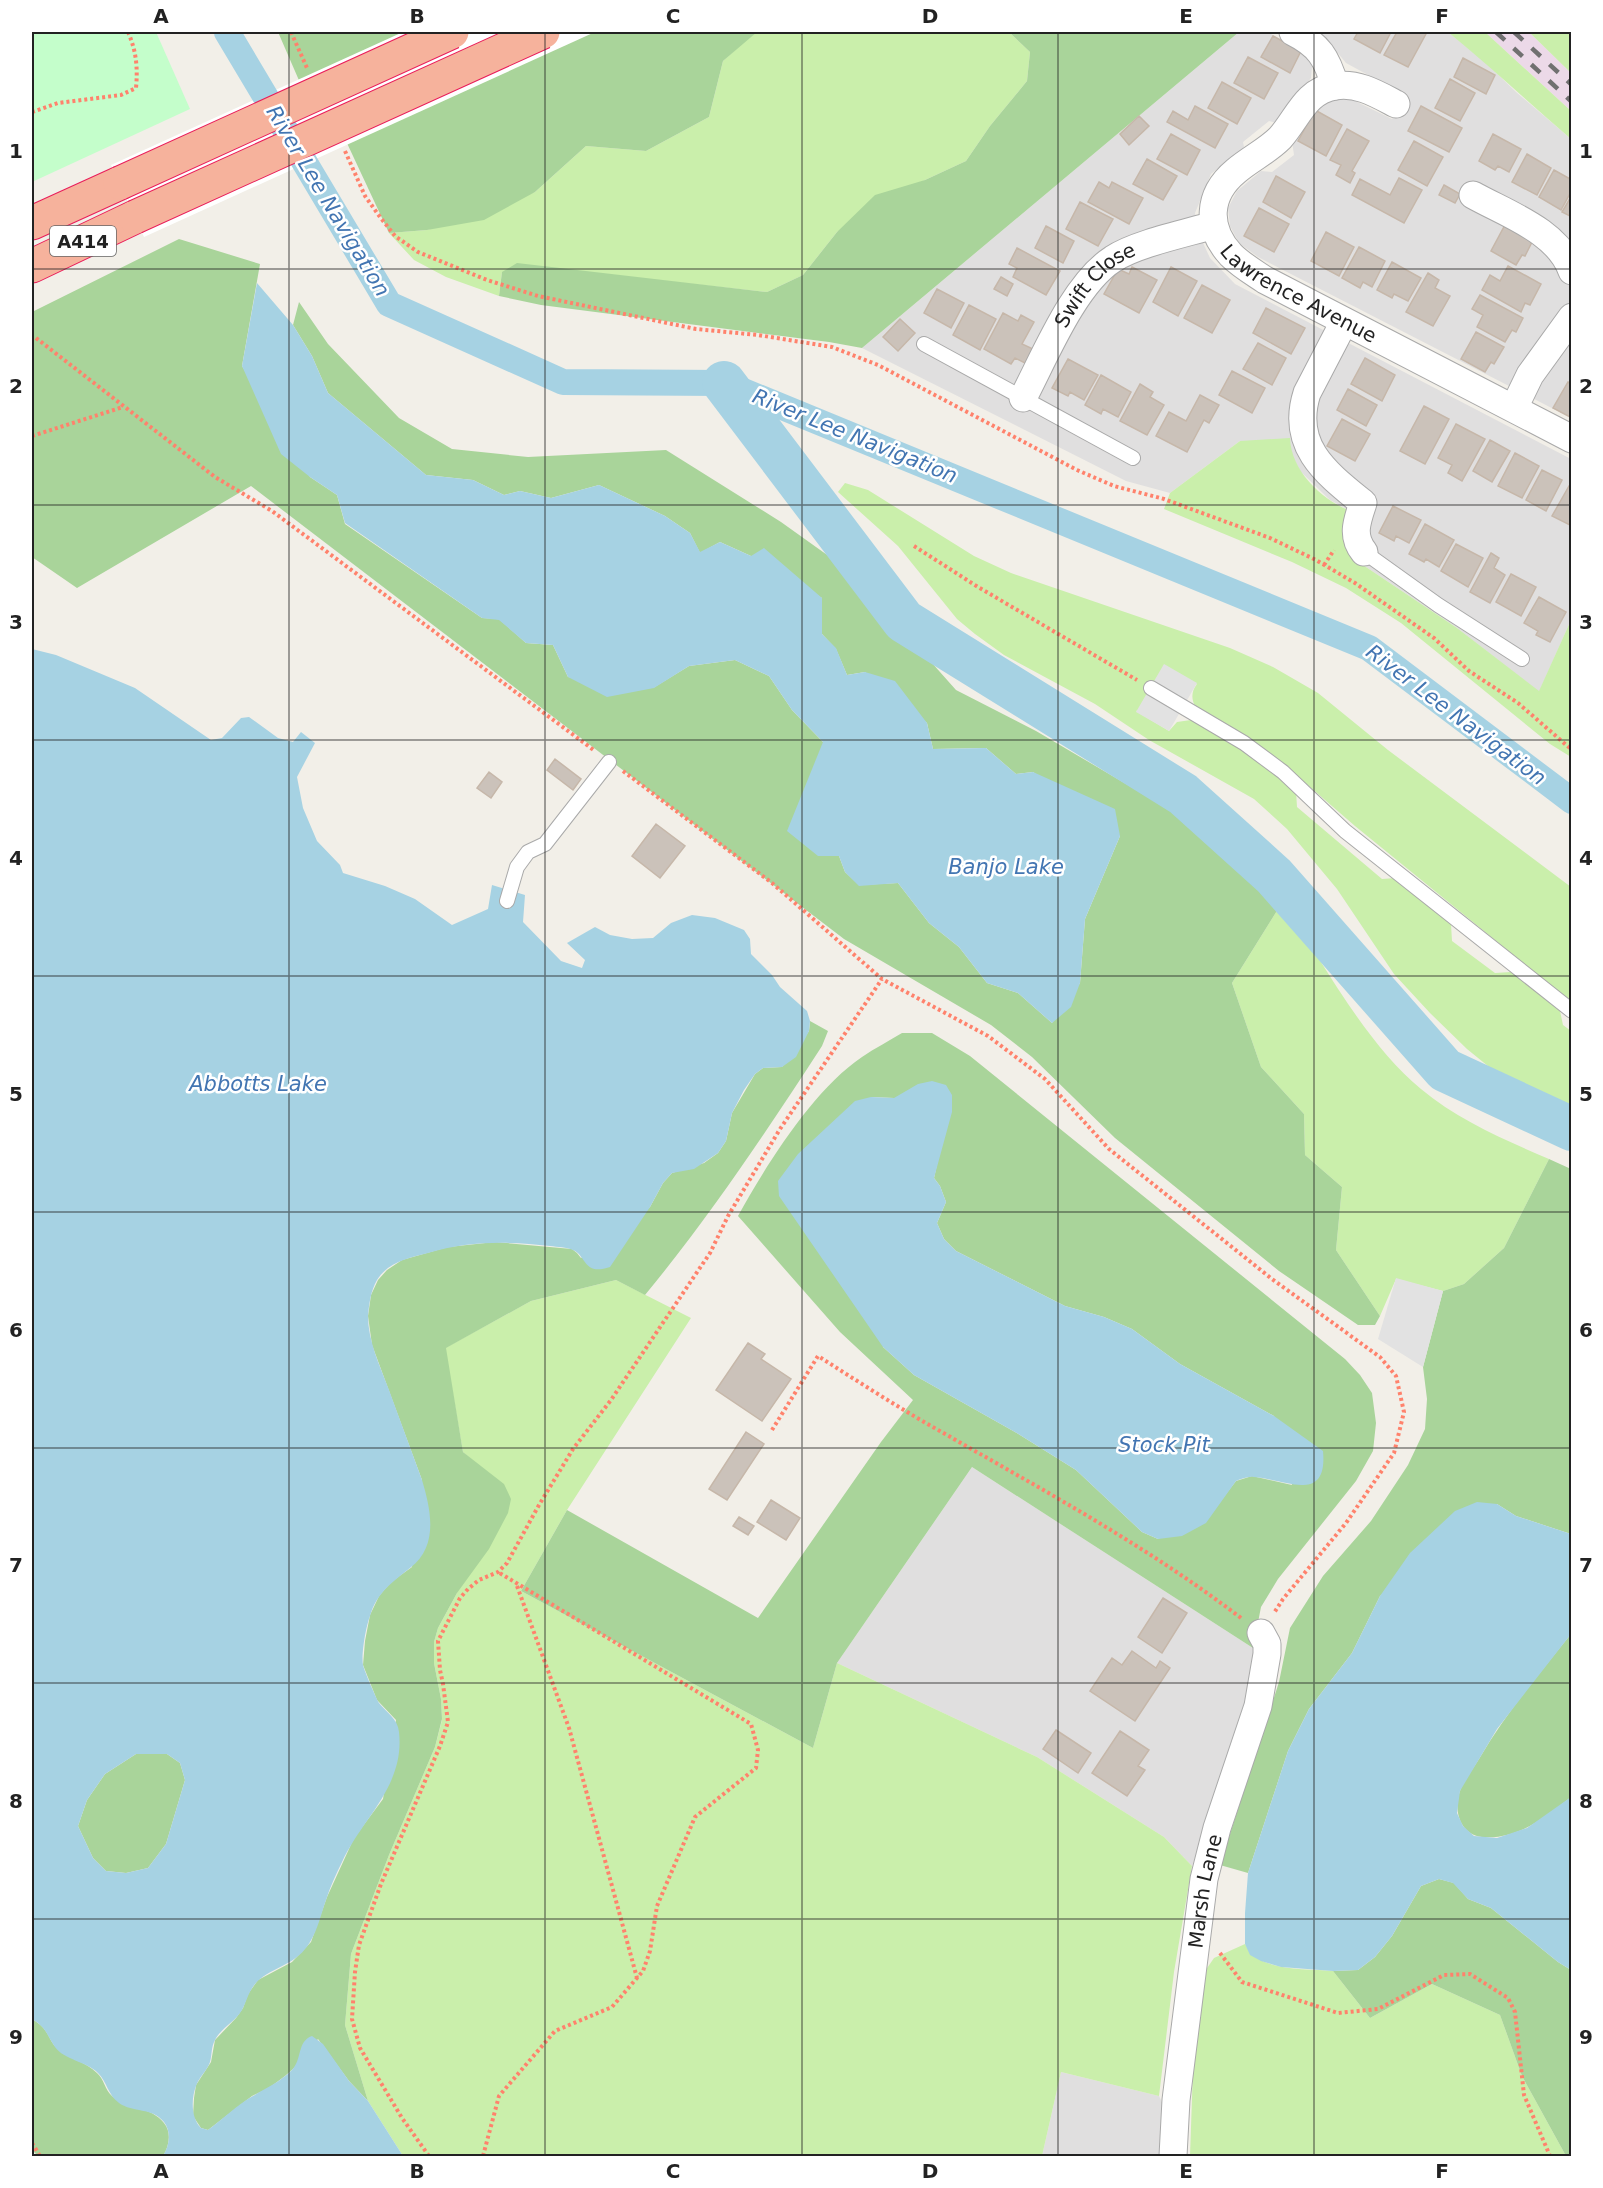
<svg xmlns="http://www.w3.org/2000/svg" width="1603" height="2188" font-family="'DejaVu Sans',sans-serif">
<rect width="100%" height="100%" fill="#f2efe8"/>
<path fill="#e0dfdf" d="M1239,32H1267L1301,50L1308,56L1312,67L1311,78L1277,123L1269,121L1243,142L1244,147L1211,174L1195,213L1198,232L1210,258L1235,284L1571,459V620L1539,692L1457,628L1351,557L1343,540L1348,510L1330,500L1300,471L1290,451L1240,441L1170,493L1126,481L862,348Z
M1317,32H1448L1483,60L1516,92L1571,139V418L1258,257L1239,243L1230,226L1228,208L1237,191L1261,171L1272,172L1294,155L1292,141L1315,107L1337,97L1351,99L1392,119L1405,95L1346,63L1323,35Z
M972,1467L1253,1648L1255,1662L1244,1712L1192,1866L1164,1837L1037,1757L837,1663Z
M1061,2072L1159,2096L1165,2108L1164,2156H1042Z"/>
<path fill="#ecd9e8" d="M1485,32H1529L1571,73V111Z"/>
<path fill="#caefab" d="M755,32H1009L1030,52L1027,81L990,126L966,161L925,180L837,232L803,275L767,292L656,280L502,272L499,296L446,277L414,260L389,233L427,230L535,192L586,146L646,151L709,117L723,61Z
M1448,32H1485L1571,111V139C1530,104 1490,66 1448,32Z
M1529,32H1571V73Z
M1290,438C1291,470 1320,498 1348,510L1343,540L1351,557L1457,628L1539,691L1571,620V757L1550,744L1401,623L1346,588L1292,562L1164,509L1170,493L1240,441Z
M845,483L868,490L974,556L1011,573L1230,648L1273,667L1318,693L1388,750L1571,887V1002L1355,826L1295,774L1196,708C1191,699 1191,692 1197,684L1136,711L1169,731L1177,722L1191,720L1240,749L1296,791L1297,807L1382,879L1396,878L1451,924L1452,941L1495,973L1511,972L1560,1011L1563,1025L1571,1031V1110L1531,1095L1499,1075L1467,1049L1430,1013L1394,974L1337,889L1287,829L1254,799L1149,740L1095,704L1004,655L975,634L957,619L898,546L838,492Z
M1283,901C1321,960 1366,1044 1421,1089C1458,1120 1505,1140 1549,1159L1504,1248L1464,1284L1443,1291L1396,1279L1380,1316L1336,1250L1342,1187L1305,1155L1304,1114L1261,1067L1232,983Z
M616,1280L691,1318L567,1510L521,1591L813,1748L837,1663L1037,1757L1164,1837L1192,1866L1174,1972L1159,2096L1061,2072L1042,2156H748L739,2154L738,2156H403L368,2101L345,2025L351,1954L389,1855L435,1747L442,1720L441,1699L434,1663V1642L438,1628L457,1593L481,1468L463,1452L445,1348L531,1301Z
M1245,1944C1260,1973 1304,1968 1333,1971L1370,2018L1432,1984L1500,2015L1522,2076L1566,2156H1190L1193,2069L1203,1974L1214,1958Z"/>
<path fill="#a9d49a" fill-rule="evenodd" d="M278,32H417L301,85Z
M586,32H757L723,61L709,117L646,151L586,146L535,192L484,220L427,230L389,233L346,141Z
M1009,32H1239L862,348L829,342L541,305L499,296L502,272L517,263L767,292L803,275L837,232L875,195L925,180L966,161L990,126L1027,81L1030,52Z
M179,239L260,264L242,366L310,477L337,495L345,524L482,618L499,619L526,643L553,645L568,677L653,688L689,666L735,660L769,676L792,710L823,742L839,856L845,872L859,885L898,883L929,923L959,947L987,983L1018,993L1052,1023L1080,983L1085,919L1120,836L1033,772L1016,774L986,748L933,749L927,723L865,672L847,675L836,649L822,634V598L751,556L720,542L700,553L690,533L665,516L599,485L551,498L520,491L504,495L473,480L426,475L328,393L312,356L293,325L299,302L328,344L399,418L452,449L528,457L666,450L781,522L851,572L956,690L1036,731L1201,828L1242,856L1283,901L1232,983L1261,1067L1304,1114L1305,1155L1342,1187L1336,1250L1380,1316L1375,1325H1358L1279,1271L1115,1138L1032,1057L991,1025L844,939L251,486L77,588L32,557V312Z
M810,1021L828,1031L822,1046C766,1132 711,1215 645,1295L616,1280L531,1301L446,1348L463,1452L504,1484L511,1499L508,1513L489,1549L457,1593L438,1628L434,1642V1663L441,1699L442,1719L435,1747L389,1855L351,1954L345,2025L368,2101L349,2081L318,2039L293,2069L285,2076L269,2088L252,2096L208,2130L201,2128L193,2116L194,2098L196,2085L211,2062L215,2040L236,2018L243,2008L248,1994L258,1980L292,1962L311,1942L327,1897L354,1838L383,1799L396,1720L377,1700L363,1665L365,1641L370,1615L379,1596L391,1582L412,1567L422,1480L372,1345L368,1316L371,1295L378,1280L387,1270L402,1260L448,1247L495,1242L572,1249L577,1253L581,1258L650,1207L663,1183L672,1173L704,1163L718,1153L726,1141L732,1113L755,1074L763,1068L782,1067L809,1031Z
M902,1033H932L970,1056L1345,1359L1360,1375L1372,1393L1376,1423L1373,1451L1356,1481L1278,1579L1261,1607L1253,1648L972,1467L837,1663L813,1748L521,1591L567,1510L758,1618L881,1442L913,1400L840,1332L738,1216C767,1164 813,1090 862,1057C875,1048 889,1041 902,1033ZM871,1097L894,1098L940,1151L934,1178L940,1186L946,1202L937,1223L944,1239L956,1251L1065,1306L1104,1317L1132,1329L1180,1364L1274,1416L1292,1485L1252,1476L1236,1481L1222,1499L1158,1539L1142,1532L1076,1470L1015,1432L914,1375L883,1347Z
M1549,1159L1571,1169V1534L1516,1516L1497,1504L1380,1596L1352,1653L1309,1709L1288,1751L1248,1873L1220,1865L1279,1682L1290,1628L1323,1576L1371,1521L1408,1465L1425,1429L1427,1399L1423,1367L1443,1291L1464,1284L1504,1248Z
M1571,1634V1797C1545,1818 1517,1840 1482,1837C1460,1835 1453,1810 1460,1791C1464,1780 1473,1769 1479,1759C1505,1714 1539,1674 1571,1634Z
M136,1754H167L180,1763L185,1780L166,1844L148,1868L126,1873L106,1871L93,1858L78,1826L87,1800L105,1774Z
M1439,1879L1454,1883L1468,1899L1491,1908L1558,1962L1571,1970V2156H1566L1522,2076L1500,2015L1432,1984L1370,2018L1333,1971L1358,1970L1375,1957L1392,1936L1421,1886Z
M32,2019C51,2030 47,2040 58,2049C70,2059 86,2062 97,2073C104,2079 105,2090 112,2096C128,2110 151,2106 164,2123C172,2133 169,2146 163,2156H38L32,2150Z"/>
<path fill="#c4fecb" d="M32,32H156L190,109L32,182Z"/>
<path fill="#e2e2e2" d="M1164,664L1197,683L1169,731L1136,712Z
M1396,1278L1443,1291L1423,1367L1378,1339Z"/>
<path fill="#a6d2e3" fill-rule="evenodd" d="M257,283L293,325L312,356L328,393L426,475L473,480L504,495L520,491L551,498L599,485L665,516L690,533L700,552L720,542L751,556L764,548L822,598V634L836,648L847,675L865,672L895,681L927,723L933,749L986,748L1016,774L1033,772L1115,809L1120,836L1085,919L1080,983L1071,1007L1052,1023L1018,993L987,983L959,947L929,923L898,883L859,886L845,872L839,856H818L787,831L823,742L792,710L769,676L735,660L689,666L654,688L607,697L568,677L553,645L526,643L499,620L482,618L345,523L337,495L310,477L281,454L242,366Z
M32,649L56,655L135,688L211,740L222,738L241,718L249,717L278,738L293,742L301,732L315,743L297,777L303,808L317,841L340,865L343,873L385,886L415,899L452,925L488,909L492,885L525,895L523,922L561,961L582,968L585,960L567,943L595,927L610,935L632,939L653,938L671,923L692,915L715,918L744,930L750,939L751,954L772,975L780,987L807,1011L810,1021L809,1031L796,1057L782,1067L763,1068L755,1074L744,1090L732,1113L726,1141L718,1153L694,1169L672,1173L663,1183L650,1207L610,1267C583,1276 587,1256 573,1250C566,1247 558,1247 550,1246C509,1241 468,1241 428,1253C409,1258 388,1262 377,1280C371,1290 369,1304 368,1316C368,1341 380,1366 389,1390C400,1420 411,1450 422,1480C431,1510 439,1546 410,1568C393,1582 377,1592 370,1616C366,1626 361,1654 363,1665C364,1670 376,1698 379,1703C386,1712 398,1719 399,1732C405,1786 363,1817 342,1862C336,1874 330,1887 326,1900C321,1914 318,1929 310,1942C297,1964 278,1965 260,1979C249,1988 248,1999 242,2010C235,2022 221,2028 215,2040C211,2047 212,2055 210,2062C207,2071 199,2077 196,2086C191,2099 191,2118 201,2128L208,2130C223,2119 237,2105 253,2096C266,2088 280,2082 292,2070C302,2060 297,2041 312,2036L323,2044L349,2081L368,2101L403,2156H163C169,2146 172,2133 164,2122C152,2107 133,2113 119,2103C108,2095 107,2082 98,2073C86,2061 64,2060 55,2047C46,2034 47,2028 32,2019ZM136,1754H167L180,1763L185,1780L166,1844L148,1868L126,1873L106,1871L93,1858L78,1826L87,1800L105,1774Z
M932,1081L946,1085L952,1095V1112L934,1178L940,1186L946,1202L937,1223L944,1239L956,1251L1065,1306L1104,1317L1132,1329L1180,1364L1274,1416L1323,1451C1328,1505 1284,1479 1254,1477C1248,1476 1241,1479 1236,1481L1206,1523L1182,1536L1158,1539L1142,1532L1076,1470L1015,1432L914,1375L883,1347L779,1196L778,1181L798,1154L855,1101L871,1097L894,1098L918,1084Z
M1477,1502L1497,1504L1516,1516L1571,1534V1634L1497,1729L1460,1791L1457,1813L1463,1826L1474,1836L1497,1838L1527,1828L1571,1797V1970L1558,1962L1491,1908L1468,1899L1453,1883L1439,1879L1421,1886L1392,1936L1375,1957L1358,1970L1333,1971L1281,1967L1261,1961L1250,1955L1245,1944V1913L1248,1873L1288,1751L1309,1709L1352,1653L1380,1596L1410,1553L1455,1511Z"/>
<path fill="#fff" d="M403,32H595L144,237L111,165Z"/>
<g fill="none" stroke-linecap="round" stroke-linejoin="round">
<path stroke="#a6d2e3" stroke-width="26" d="M227,32L389,304L563,382L724,383L1369,648L1572,801"/>
<path stroke="#a6d2e3" stroke-width="44" d="M724,383L904,621L1183,794L1274,876L1445,1070L1572,1129"/>
</g>
<path fill="#cbc2ba" stroke="#c6b7a9" stroke-width="1.5" d="M1358,32H1391L1380,53L1354,39Z
M1397,32H1427L1408,67L1384,55Z
M1273,36L1301,51L1290,73L1261,57Z
M1248,57L1278,73L1264,99L1234,83Z
M1463,58L1495,75L1486,94L1454,77Z
M1450,79L1475,93L1460,121L1435,108Z
M1222,82L1251,98L1237,124L1208,108Z
M1195,106L1228,124L1215,148L1167,122L1173,111L1188,120Z
M1421,106L1462,128L1449,152L1408,131Z
M1315,110L1342,125L1326,156L1298,141Z
M1139,116L1149,126L1129,145L1120,134Z
M1347,129L1369,141L1352,171L1355,173L1350,183L1336,175L1341,165L1330,160Z
M1171,134L1200,150L1187,175L1157,159Z
M1493,134L1521,149L1509,172L1498,166L1495,170L1479,161Z
M1414,141L1443,157L1427,186L1398,170Z
M1527,154L1551,168L1537,195L1512,182Z
M1147,159L1177,176L1163,200L1133,184Z
M1554,170L1572,180V190L1561,210L1539,197Z
M1276,176L1305,192L1291,218L1263,202Z
M1399,178L1422,190L1404,223L1352,195L1360,179L1390,195Z
M1099,182L1109,188L1112,182L1143,198L1129,224L1088,202Z
M1444,185L1460,194L1455,203L1439,195Z
M1572,195V217L1562,212Z
M1080,202L1113,219L1098,246L1066,229Z
M1259,208L1289,224L1274,252L1244,236Z
M1506,223L1534,238L1525,256L1522,255L1516,265L1491,251Z
M1046,226L1074,241L1063,263L1035,248Z
M1326,232L1354,247L1339,276L1311,261Z
M1359,247L1385,261L1372,287L1363,282L1360,288L1342,278Z
M1017,248L1060,271L1046,295L1013,277L1017,268L1009,264Z
M1392,262L1421,278L1408,301L1394,294L1392,298L1377,290Z
M1508,266L1541,284L1530,305L1525,303L1521,312L1482,290L1490,275L1500,281Z
M1132,267L1157,280L1139,313L1104,294L1118,269L1129,274Z
M1171,267L1197,281L1178,316L1153,302Z
M1428,273L1439,280L1435,288L1450,296L1433,326L1406,312Z
M1001,277L1013,284L1007,296L994,289Z
M1202,285L1230,300L1212,333L1184,318Z
M937,289L964,303L951,328L924,313Z
M1480,295L1523,318L1516,332L1512,330L1505,342L1477,327L1483,315L1472,309Z
M969,305L996,319L980,350L953,335Z
M1266,308L1305,328L1291,354L1253,333Z
M1003,313L1018,321L1021,315L1034,322L1022,344L1033,349L1025,363L1015,358L1011,364L984,349Z
M900,319L915,333L898,351L883,337Z
M1476,332L1504,347L1494,364L1491,362L1485,372L1461,359Z
M1258,343L1286,358L1272,385L1243,369Z
M1365,358L1395,375L1382,401L1351,384Z
M1068,359L1098,375L1084,400L1070,392L1068,396L1052,388Z
M1232,371L1265,388L1252,413L1219,395Z
M1101,375L1131,392L1118,417L1103,409L1101,414L1085,405Z
M1568,382L1572,384V418L1553,408Z
M1140,384L1153,392L1150,397L1164,405L1147,435L1120,421Z
M1348,389L1377,405L1366,426L1337,410Z
M1200,395L1219,405L1209,423L1204,420L1187,452L1156,436L1169,412L1186,421Z
M1424,406L1449,419L1425,464L1400,451Z
M1342,419L1370,434L1355,461L1327,446Z
M1456,424L1485,439L1462,481L1448,473L1452,465L1438,458Z
M1490,440L1510,451L1492,482L1473,471Z
M1515,453L1539,466L1522,498L1498,486Z
M1542,470L1562,480L1546,511L1526,500Z
M1569,486L1572,488V526L1552,516Z
M1393,506L1421,520L1409,543L1396,536L1394,541L1379,533Z
M1425,524L1454,540L1439,567L1426,559L1424,562L1409,554Z
M1456,544L1483,558L1468,587L1441,571Z
M1491,553L1499,558L1494,568L1505,575L1490,603L1470,592Z
M1511,574L1536,587L1521,616L1496,602Z
M1539,597L1566,612L1550,642L1536,635L1538,631L1524,623Z
M555,759L581,779L573,790L547,770Z
M489,772L502,782L491,798L477,788Z
M656,824L685,846L660,878L632,856Z
M748,1343L765,1354L761,1359L791,1379L762,1421L716,1390Z
M746,1432L764,1444L727,1500L709,1489Z
M771,1500L800,1518L786,1540L757,1522Z
M739,1517L754,1526L748,1535L733,1526Z
M1163,1598L1187,1613L1162,1653L1138,1637Z
M1132,1651L1156,1668L1160,1661L1170,1668L1135,1721L1090,1691L1112,1658L1122,1665Z
M1056,1730L1091,1753L1078,1773L1043,1749Z
M1120,1731L1149,1750L1138,1766L1145,1770L1127,1796L1092,1773Z"/>
<g fill="none" stroke-linecap="round" stroke-linejoin="round">
<defs>
<path id="service" d="M924,344L1133,458
M1364,552L1438,605L1522,659
M1151,688L1244,743L1283,772L1345,831L1572,1011
M507,901L517,867L528,852L545,844L609,762"/>
<g id="minor">
<path d="M1293,32C1319,45 1327,58 1335,86"/>
<path id="s1" d="M1396,104C1377,94 1357,82 1335,86C1305,91 1298,118 1280,138C1267,151 1250,159 1236,171C1207,195 1206,228 1231,255C1241,265 1253,272 1265,280L1572,439"/>
<path d="M1473,195C1507,214 1558,231 1572,271"/>
<path d="M1344,322L1307,393C1290,446 1326,473 1363,503C1357,521 1351,536 1364,552"/>
<path id="s2" d="M1023,398C1045,356 1074,284 1113,259C1135,244 1187,233 1214,225"/>
<path d="M1514,408L1530,375L1572,317"/>
<path id="s3" d="M1173,2156L1176,2100L1204,1879L1217,1828L1258,1706L1267,1654V1644L1261,1633"/>
</g>
<path id="trunk" d="M32,223L120,183
M32,266L135,217"/>
</defs>
<use href="#service" stroke="#a9a9a9" stroke-width="16"/>
<use href="#minor" stroke="#a9a9a9" stroke-width="29"/>
<use href="#trunk" stroke="#e91d5a" stroke-width="35"/>
<path stroke="#ff826c" stroke-width="4" stroke-dasharray="3 3" stroke-linecap="butt" d="M291,32L307,68
M32,112L58,103L121,95L136,88C138,67 136,50 128,32
M345,151L365,196L380,217L395,236L418,252L487,280L538,296L696,329L758,335L832,347L878,365L1077,470L1114,486L1164,499L1270,538L1316,560L1355,583L1434,638L1469,671L1518,703L1572,750
M36,338L215,477L272,511L595,751
M32,436L123,407
M914,546L978,587L1137,680
M1324,565L1334,550
M623,771L772,883L882,979L988,1036L1045,1079L1109,1149L1272,1279L1380,1357L1396,1376L1404,1412L1394,1453L1346,1523L1283,1599L1274,1613
M772,1430L818,1356C851,1377 885,1399 919,1419C1028,1482 1140,1541 1241,1618
M517,1586L569,1728L637,1978
M1220,1953L1242,1982L1338,2013L1378,2009L1444,1975L1470,1974L1508,1998L1515,2012L1524,2095L1550,2156
M32,2143L40,2156
M429,2156L402,2118L360,2048L352,2019L355,1972L359,1945L381,1884L440,1746L448,1722L443,1684L440,1670L438,1641L460,1598L468,1589L479,1580L498,1572L507,1563L539,1505L573,1449L611,1400L710,1253L728,1216L780,1129L882,979
M483,2156L499,2096L555,2031L612,2007L643,1971L650,1951L657,1906L695,1817L756,1768L758,1750L751,1724L498,1572"/>
<use href="#service" stroke="#fff" stroke-width="14"/>
<use href="#minor" stroke="#fff" stroke-width="27"/>
<use href="#trunk" stroke="#f6b29c" stroke-width="33"/>
<path stroke="#707070" stroke-width="4.5" stroke-dasharray="12 12" stroke-linecap="butt" d="M1496,32L1572,102
M1514,32L1572,85"/>
<defs>
<path id="trunk-bridge" d="M120,183L452,32
M135,217L543,32"/>
</defs>
<use href="#trunk-bridge" stroke="#e91d5a" stroke-width="35" stroke-linecap="butt"/>
<use href="#trunk-bridge" stroke="#f6b29c" stroke-width="33"/>
</g>
<path fill="none" stroke="#222" stroke-width="1.5" stroke-opacity="0.55" d="M289,32V2156M545,32V2156M802,32V2156M1058,32V2156M1314,32V2156M32,269H1572M32,505H1572M32,740H1572M32,976H1572M32,1212H1572M32,1448H1572M32,1683H1572M32,1919H1572"/>
<g text-anchor="middle" dominant-baseline="central" stroke-width="5" stroke-linejoin="round" paint-order="stroke">
<rect fill="#fff" stroke="#646464" stroke-width="1.5" x="50" y="226" width="66" height="30" rx="4.5"/>
<g font-size="18" font-weight="bold" fill="#222">
<text x="83" y="241">A414</text>
</g>
<g font-size="20" fill="#222" stroke="#fff">
<text stroke="none"><textPath href="#s2" startOffset="136">Swift Close</textPath></text>
<text stroke="none"><textPath href="#s1" startOffset="372">Lawrence Avenue</textPath></text>
<text stroke="none"><textPath href="#s3" startOffset="267">Marsh Lane</textPath></text>
</g>
<g font-size="21" font-style="italic" fill="#4275b2" stroke="#fff">
<text transform="translate(328 201) rotate(59)">River Lee Navigation</text>
<text transform="translate(855 436) rotate(22)">River Lee Navigation</text>
<text transform="translate(1456 715) rotate(37)">River Lee Navigation</text>
<text x="1006" y="867">Banjo Lake</text>
<text x="258" y="1084">Abbotts Lake</text>
<text x="1164" y="1445">Stock Pit</text>
</g>
</g>
<rect width="1603" height="2188" fill="none" stroke="#ffffff" stroke-width="66"/>
<rect x="33" y="33" width="1537" height="2122" fill="none" stroke="#222" stroke-width="2"/>
<g font-size="20" text-anchor="middle" font-weight="bold" fill="#222">
<text x="161" y="23">A</text>
<text x="417" y="23">B</text>
<text x="673" y="23">C</text>
<text x="930" y="23">D</text>
<text x="1186" y="23">E</text>
<text x="1442" y="23">F</text>
<text x="16" y="158">1</text>
<text x="1586" y="158">1</text>
<text x="16" y="393">2</text>
<text x="1586" y="393">2</text>
<text x="16" y="629">3</text>
<text x="1586" y="629">3</text>
<text x="16" y="865">4</text>
<text x="1586" y="865">4</text>
<text x="16" y="1101">5</text>
<text x="1586" y="1101">5</text>
<text x="16" y="1337">6</text>
<text x="1586" y="1337">6</text>
<text x="16" y="1572">7</text>
<text x="1586" y="1572">7</text>
<text x="16" y="1808">8</text>
<text x="1586" y="1808">8</text>
<text x="16" y="2044">9</text>
<text x="1586" y="2044">9</text>
<text x="161" y="2178">A</text>
<text x="417" y="2178">B</text>
<text x="673" y="2178">C</text>
<text x="930" y="2178">D</text>
<text x="1186" y="2178">E</text>
<text x="1442" y="2178">F</text>
</g>
</svg>
